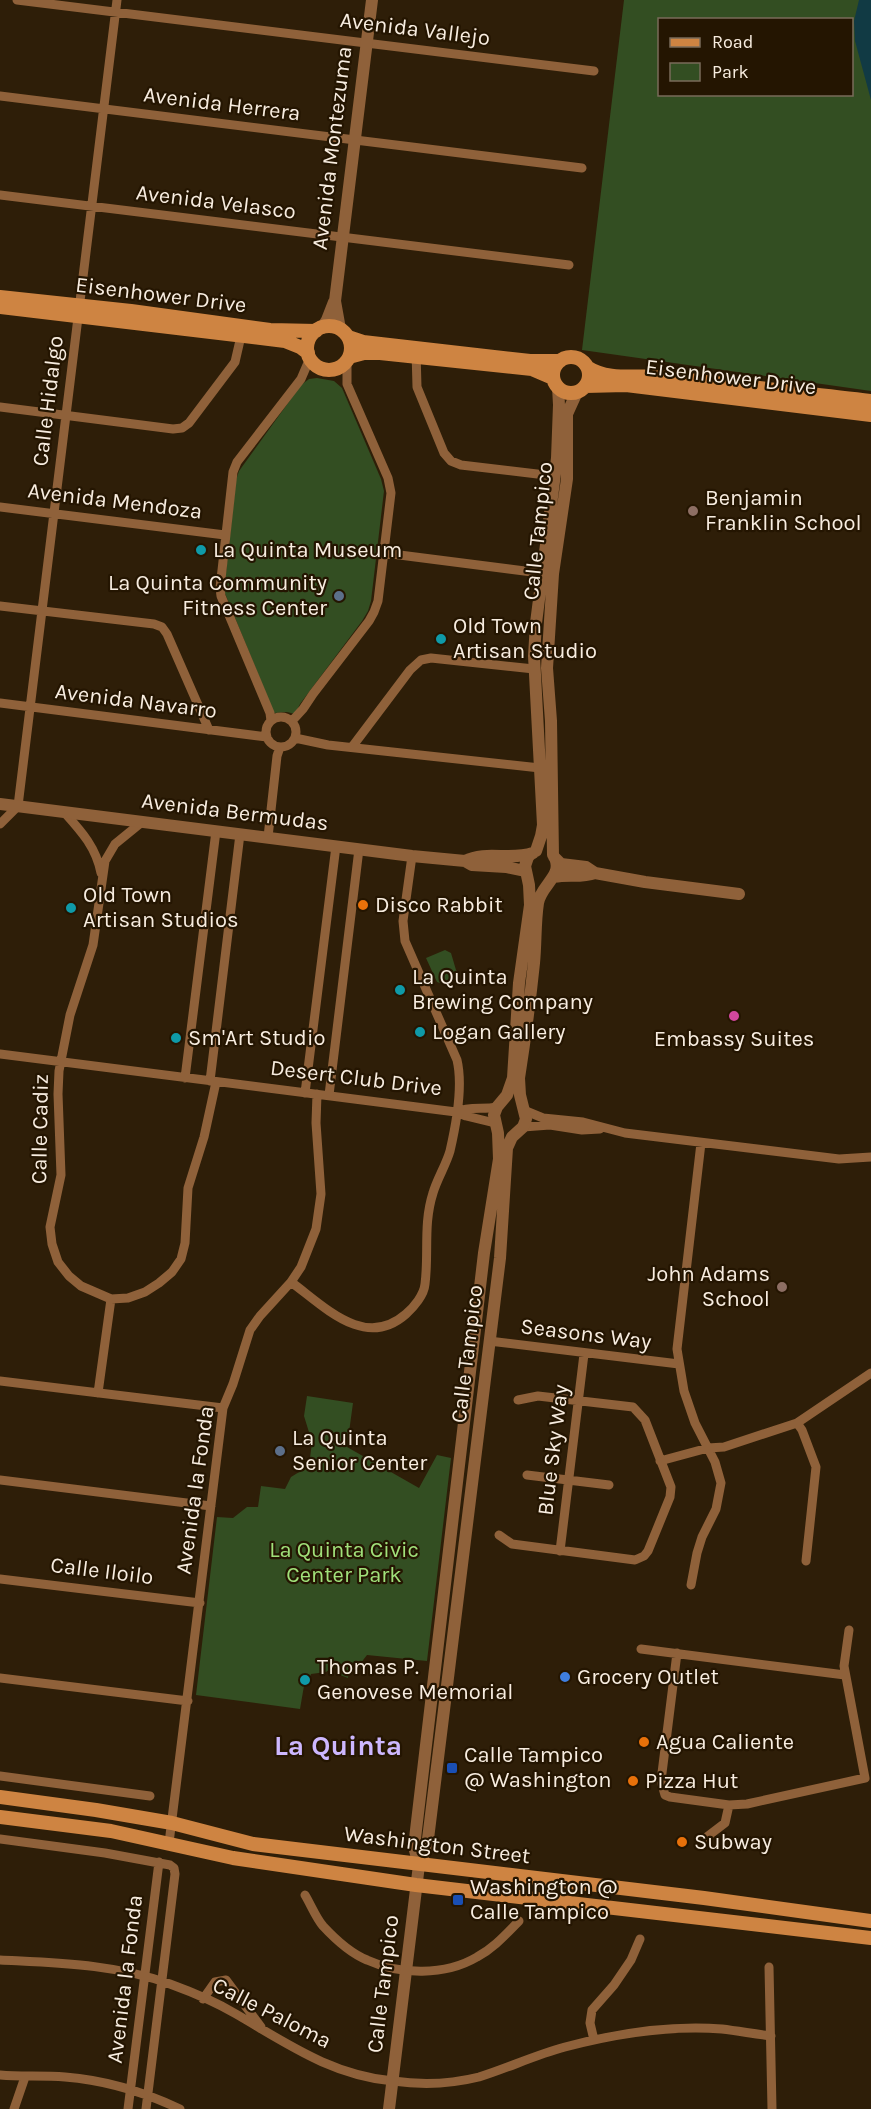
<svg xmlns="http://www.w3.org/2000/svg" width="871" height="2109" font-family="Karla,sans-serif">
<rect width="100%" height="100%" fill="#2e1e08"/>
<path fill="#334e22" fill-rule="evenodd" d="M624,0H871V391L582,350ZM660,20H852V94H660Z
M317,378L334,381L342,388L381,479L384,491L371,601L368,611L362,621L300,704L295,714L287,712L274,713L224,591L236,480L239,471L301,385L309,379Z
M445,950L451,953L456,970L459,973L446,985L437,982L426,958Z
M307,1396L353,1403L347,1447L419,1488L437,1455L451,1458L427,1661L367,1655L360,1664L350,1662L348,1678L340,1675L334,1666L326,1672L311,1674L309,1680H305L300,1709L196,1695L217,1517L233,1518L247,1507H258L261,1486L285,1489L291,1477L309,1466L312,1442L304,1416Z"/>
<path fill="#113a44" d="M859,0H871V100L855,41L854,21Z"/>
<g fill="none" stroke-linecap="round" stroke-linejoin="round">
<path stroke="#8f613a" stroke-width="9" d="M17,0L594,71
M0,96L582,168
M0,195L569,265
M416,351L417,387L444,453L451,461L461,465L554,476
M0,407L173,429L182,428L189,423L235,362L241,336
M0,507L225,535
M384,553L548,574
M0,606L154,624L162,627L167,634L209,730
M0,703L267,737
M266 732a15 15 0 1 1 30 0a15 15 0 1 1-30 0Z
M271,721L270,713L221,596L220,588L233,472L237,462L301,379L310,358
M292,721L303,709L313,694L369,621L374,612L378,601L391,493L388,478L347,384V361
M295,738L328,745L540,768
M352,747L410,670L421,660L431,658L534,669
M64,812C81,831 96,847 101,873
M142,822L115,844L105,861L93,945L70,1015L59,1071L58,1094L61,1175L50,1227L52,1244L58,1262L69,1276L81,1286L111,1299L128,1298L145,1292L159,1283L172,1272L181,1259L185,1243L188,1188L204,1137L216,1082
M0,824L18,806L117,0
M268,837L277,756L280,747
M0,1054L456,1112L466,1116L495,1123
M185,1078L216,831
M210,1081L240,834
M305,1093L336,846
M329,1095L359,849
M526,1111L543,1118L583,1122L625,1133L839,1159L871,1157
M456,1112C470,1106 483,1110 497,1107
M523,1127L550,1125L582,1130L600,1129
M291,1282C325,1307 365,1350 406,1314C414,1307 424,1295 425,1284C429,1253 423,1224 433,1193C437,1179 446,1165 450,1151C456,1125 463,1085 457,1060L405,941L403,921L412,856
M489,1341L679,1364
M0,1381L223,1408
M98,1393L111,1299
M797,1423L802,1430L816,1467L806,1561
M660,1461L708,1448L724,1447L797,1423L871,1373
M527,1475L609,1485
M0,1480L211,1506
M499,1535L512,1544L635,1560L644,1556L648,1551L670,1497L671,1487L645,1420L633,1407L538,1396L518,1400
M560,1551L584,1354
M0,1579L200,1603
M691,1585L697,1553L702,1537L716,1509L721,1483L715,1462L695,1423L684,1391L677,1349L701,1143
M641,1649L845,1675
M677,1653L661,1781L665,1795L670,1797L729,1805L747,1804L865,1778L844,1666L849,1630
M0,1678L188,1701
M0,1776L150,1796
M0,1839L105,1853L170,1865L174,1868L175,1874L146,2109
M704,1839L725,1823L729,1805
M169,1843L223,1408L233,1384L250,1330L260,1316L291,1282L301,1267L316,1229L321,1194L316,1123L317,1094
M305,1895C311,1905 316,1918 323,1926C335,1939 350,1953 367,1960C400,1975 445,1976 477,1957C494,1948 506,1934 519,1921
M0,1960C57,1963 116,1964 170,1984C192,1992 216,2002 236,2014C288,2044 331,2075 393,2081C421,2085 451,2084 479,2077C508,2068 535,2055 565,2047C614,2034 670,2025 722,2029C738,2031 755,2034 771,2036
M769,1967L772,2109
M203,1999L215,1982L226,1980L261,2027
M594,2040L590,2023L592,2010L614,1985L631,1960L640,1939
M0,2075C21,2077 43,2075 65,2077C104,2080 144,2092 180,2109
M14,2109L25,2077
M128,2109L159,1862"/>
<path stroke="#8f613a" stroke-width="12" d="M322,328L327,320L334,302
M340,329L335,301L372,0
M0,804L412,856L465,861L472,865L506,867L525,871
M536,851L541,836L543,825L534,656L536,623L557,458L559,405L558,387
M553,855L551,721L547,668L553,574L567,479V414L577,392
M554,857L561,864L586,867L595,873L645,882L739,894
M465,861C486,850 511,861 533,853
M554,877C568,874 581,878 595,873
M419,1865L414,1847L484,1253L499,1159L498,1133L494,1115L497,1107L507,1095L513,1078L519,983L530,905L529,885L525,866L528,857L531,854
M389,2109L419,1865L427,1847L500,1258L507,1148L512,1137L523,1127L526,1119L520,1095L519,1078C525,1040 530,1001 534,963C536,943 535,922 538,903C541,885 563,876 555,858"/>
<path stroke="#ce8442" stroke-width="14" d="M0,297L131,311L270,330L316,331
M0,307L285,341L300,347L308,353
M307 348a22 22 0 1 1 44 0a22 22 0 1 1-44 0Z
M348,337L363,342L530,361H560
M349,357L364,353H380L532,369L553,378
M553 375a18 18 0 1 1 36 0a18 18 0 1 1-36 0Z
M587,367C608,381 635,375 659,377C730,384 800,393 871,401
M585,386L626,385L871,415
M0,1797L96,1810L172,1823L253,1844L704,1898L871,1921
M0,1817L111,1831L233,1858L416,1885L871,1938"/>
</g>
<g fill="#8d6e63" stroke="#241501" stroke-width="2">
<circle cx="693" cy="511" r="6"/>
<circle cx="782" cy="1287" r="6"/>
</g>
<g fill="#0f9aa8" stroke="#241501" stroke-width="2">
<circle cx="201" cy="550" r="6"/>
<circle cx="441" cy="639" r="6"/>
<circle cx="71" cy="908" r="6"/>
<circle cx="400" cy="990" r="6"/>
<circle cx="420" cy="1032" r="6"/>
<circle cx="176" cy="1038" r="6"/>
<circle cx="305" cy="1680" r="6"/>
</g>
<g fill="#5c6f8a" stroke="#241501" stroke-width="2">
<circle cx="339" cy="596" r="6"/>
<circle cx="280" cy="1451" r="6"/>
</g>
<g fill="#e8710a" stroke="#241501" stroke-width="2">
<circle cx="363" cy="905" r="6"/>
<circle cx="644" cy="1742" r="6"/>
<circle cx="633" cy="1781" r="6"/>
<circle cx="682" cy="1842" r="6"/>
</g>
<circle fill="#d1479c" stroke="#241501" stroke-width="2" cx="734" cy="1016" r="6"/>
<circle fill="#3f7fe0" stroke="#241501" stroke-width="2" cx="565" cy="1677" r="6"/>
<g fill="#1a4fb4" stroke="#241501" stroke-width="2">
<rect x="446" y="1762" width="12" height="12" rx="3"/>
<rect x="452" y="1894" width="12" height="12" rx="3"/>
</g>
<g text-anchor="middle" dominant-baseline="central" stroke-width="4.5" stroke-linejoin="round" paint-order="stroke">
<g font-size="22" fill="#f8ede0" stroke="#241501">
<text transform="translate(415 29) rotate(7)">Avenida Vallejo</text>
<text transform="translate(222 104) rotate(7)">Avenida Herrera</text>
<text transform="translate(332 148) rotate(-83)">Avenida Montezuma</text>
<text transform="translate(216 202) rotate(7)">Avenida Velasco</text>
<text transform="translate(161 295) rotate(7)">Eisenhower Drive</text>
<text transform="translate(731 377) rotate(7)">Eisenhower Drive</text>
<text transform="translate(48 401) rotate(-83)">Calle Hidalgo</text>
<text transform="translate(115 501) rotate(7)">Avenida Mendoza</text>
<text transform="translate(538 531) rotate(-84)">Calle Tampico</text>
<text transform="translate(136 701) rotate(7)">Avenida Navarro</text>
<text transform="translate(235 812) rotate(7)">Avenida Bermudas</text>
<text transform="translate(356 1078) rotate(7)">Desert Club Drive</text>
<text transform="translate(40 1129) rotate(-89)">Calle Cadiz</text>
<text transform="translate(586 1334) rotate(7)">Seasons Way</text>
<text transform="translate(467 1354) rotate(-83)">Calle Tampico</text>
<text transform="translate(553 1450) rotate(-83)">Blue Sky Way</text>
<text transform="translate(195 1490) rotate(-82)">Avenida la Fonda</text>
<text transform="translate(102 1571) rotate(7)">Calle Iloilo</text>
<text transform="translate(437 1845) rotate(7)">Washington Street</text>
<text transform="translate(125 1979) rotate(-83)">Avenida la Fonda</text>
<text transform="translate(383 1984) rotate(-83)">Calle Tampico</text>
<text transform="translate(272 2013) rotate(27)">Calle Paloma</text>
</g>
<g font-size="22" fill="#f8ede0" stroke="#241501" text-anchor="start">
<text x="705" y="498">Benjamin<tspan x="705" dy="25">Franklin School</tspan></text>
<text x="213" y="550">La Quinta Museum</text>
<text x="327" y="583" text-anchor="end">La Quinta Community<tspan x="327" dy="25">Fitness Center</tspan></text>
<text x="453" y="626">Old Town<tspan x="453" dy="25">Artisan Studio</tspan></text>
<text x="83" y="895">Old Town<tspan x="83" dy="25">Artisan Studios</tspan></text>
<text x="375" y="905">Disco Rabbit</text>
<text x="412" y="977">La Quinta<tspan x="412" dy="25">Brewing Company</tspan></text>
<text x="432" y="1032">Logan Gallery</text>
<text x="188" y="1038">Sm'Art Studio</text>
<text x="734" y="1039" text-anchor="middle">Embassy Suites</text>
<text x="770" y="1274" text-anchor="end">John Adams<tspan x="770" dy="25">School</tspan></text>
<text x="292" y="1438">La Quinta<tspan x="292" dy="25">Senior Center</tspan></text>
<text x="317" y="1667">Thomas P.<tspan x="317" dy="25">Genovese Memorial</tspan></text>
<text x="577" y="1677">Grocery Outlet</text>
<text x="656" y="1742">Agua Caliente</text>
<text x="464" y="1755">Calle Tampico<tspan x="464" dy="25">@ Washington</tspan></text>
<text x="645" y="1781">Pizza Hut</text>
<text x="694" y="1842">Subway</text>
<text x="470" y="1887">Washington @<tspan x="470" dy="25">Calle Tampico</tspan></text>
</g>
<g font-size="22" fill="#a1e17a" stroke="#241501">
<text x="344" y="1550">La Quinta Civic<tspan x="344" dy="25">Center Park</tspan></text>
</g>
<g font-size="28" font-weight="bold" fill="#cdb7fe" stroke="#241501">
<text x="338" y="1745">La Quinta</text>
</g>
</g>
<rect x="658" y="18" width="195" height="78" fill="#241501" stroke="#796b5a" stroke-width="1.5"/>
<rect x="670" y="38" width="30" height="9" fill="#ce8442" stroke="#796b5a" stroke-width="1.5"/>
<text x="712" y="48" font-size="18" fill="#f8ede0">Road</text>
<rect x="670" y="63" width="30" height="18" fill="#334e22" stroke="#796b5a" stroke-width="1.5"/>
<text x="712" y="78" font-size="18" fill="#f8ede0">Park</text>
</svg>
